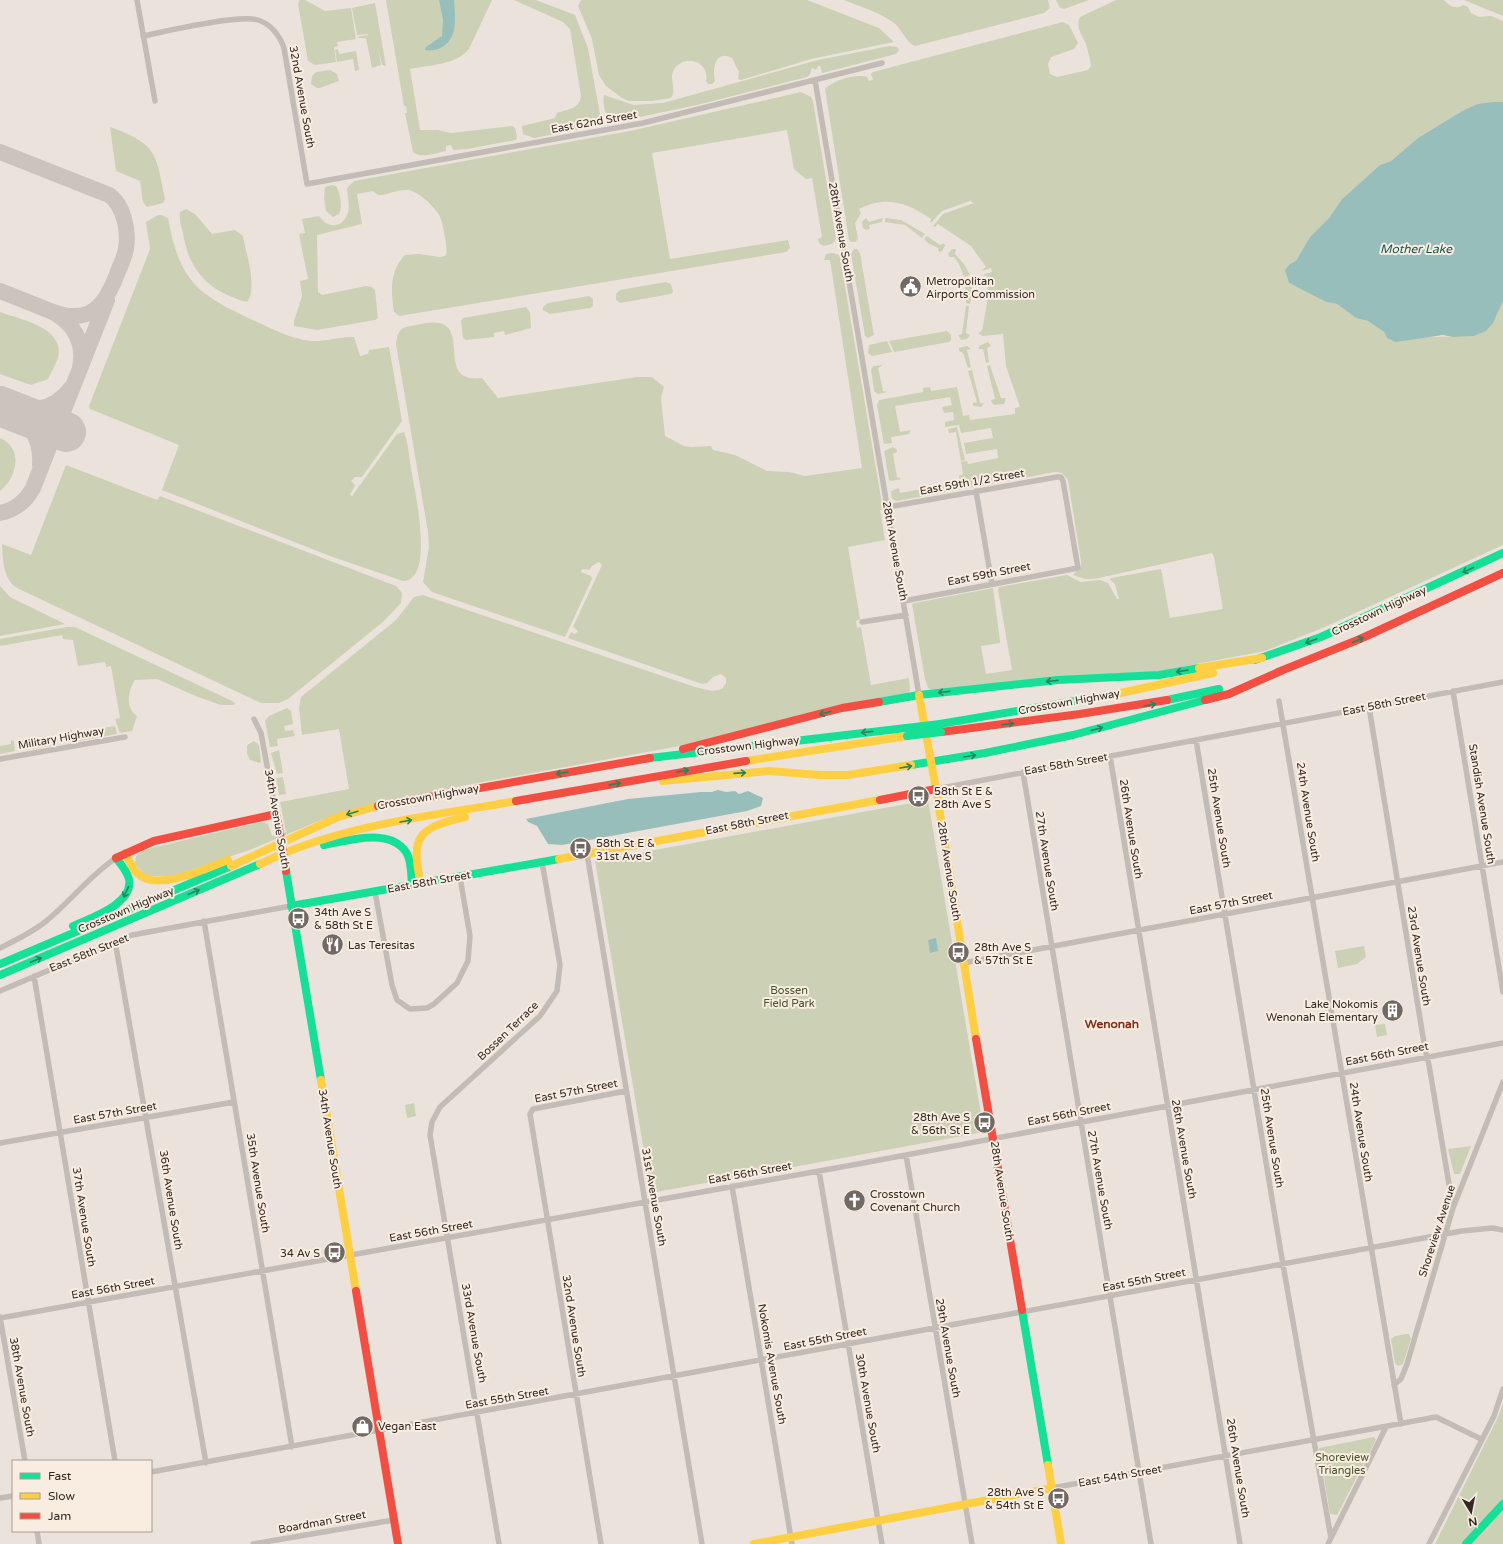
<svg xmlns="http://www.w3.org/2000/svg" width="1503" height="1544" font-family="'Varela Round',sans-serif">
<rect width="100%" height="100%" fill="#ebe3db"/>
<path fill="#ccd0b4" d="M300,0H305L325,11L351,8L356,39L337,42L338,46L334,47L336,62L315,65L308,61L298,4Z
M386,0H492L469,49C456,65 429,65 410,69L420,130H438L451,133L512,126L515,128L517,136L516,140L467,149L453,150L451,145L446,146V151C436,153 421,159 413,152L405,113H407L406,106H404Z
M514,0H536L575,15L588,48L601,120L597,126L534,138L523,134L522,126L555,118L557,113C568,109 580,109 581,96L570,29L563,22Z
M581,0H807L879,28L894,42L811,59L741,80L738,79L739,72L732,58C715,49 712,69 715,81L712,84H708L706,81C710,63 687,53 675,68C667,78 678,88 671,98L652,101H629L622,98L606,86L599,75L592,39L578,6Z
M844,0H1048L1050,8L1044,13L915,46C905,42 903,30 894,23C880,12 860,7 844,0Z
M1056,0H1089L1064,9L1060,8Z
M1116,0H1444C1449,6 1456,10 1463,5L1468,7L1471,13L1479,17L1491,16L1503,21V102H1493L1462,111L1418,138L1391,161L1380,165L1342,199L1329,218L1310,237L1296,262L1290,264L1289,283L1326,302L1337,304L1356,318L1368,321L1384,332L1387,338L1474,336C1494,328 1494,319 1503,301V545L1325,627L1265,651L1149,673L933,690L928,688L925,679L912,604L915,603L993,588L1000,641V643L981,646L986,674L1012,670L998,590L999,587L1067,575L1080,582L1100,580L1108,583L1117,599H1119L1115,584L1110,580L1111,578L1161,569L1170,618L1223,609L1214,557L1212,553L1094,579H1085L1073,575L1081,566V561L1068,480L1062,473L1055,472L897,501L892,499L891,491L899,488L900,493L959,482V476L963,474L961,462L967,461L968,464L998,458L997,449L966,454L964,443L993,438L991,428L961,433L959,425L945,427V422L954,420L953,412L944,413L942,407L952,405L950,397L895,406L900,432L910,430V432L909,434L891,437L892,443L884,444L877,405L879,400L923,392V388L930,387L931,391L957,387L963,416L969,415L970,420L1015,414V408L1020,407L1006,366L1003,334L982,336L978,333L982,331L988,297L987,276L982,275L992,272L991,268L981,271L986,267L971,246L938,224L935,227L933,226L943,214L977,202L973,203L970,200V201L942,211L930,224L931,219C908,203 886,195 859,209L861,213L855,223L858,239L855,242H851L849,240L825,89C832,81 856,73 867,77L869,81L873,80L871,74L873,72L1063,22L1069,25L1078,43L1074,49L1051,57L1048,64L1050,74L1057,77L1088,70L1091,66C1090,59 1088,51 1086,44C1082,35 1075,26 1080,17Z
M1464,0H1503V16Z
M375,3L386,66L382,65L378,47L381,65L372,68L366,38H359L357,37L368,35V34L357,35L352,8Z
M890,46L897,47L899,50L896,54L822,73L820,66H818L816,70L812,68L810,74L807,77L697,105L616,122C605,120 602,104 604,95L634,105L663,103L818,60Z
M338,49L339,54L356,51L359,70L355,71L353,59L337,62L335,50Z
M330,70L337,74L339,81L320,88H317L311,84L312,76L316,72Z
M801,92L811,97L813,101L836,239L832,244L823,246L819,243L818,239L822,237L812,178L806,179L794,169L787,130L652,153L670,259L788,240L790,248L786,252L399,316L394,312C391,292 389,271 405,255L419,254L440,257L445,256C448,252 446,247 446,242C444,233 443,223 439,215C433,205 419,192 408,190C398,189 388,195 378,195L373,191L357,194L362,224L317,235L318,292L322,295L366,286L372,287L375,290L378,318L375,320L317,330L294,326V321L302,296L300,281L308,279L299,234L305,233L302,219L319,216C325,224 330,227 340,224C353,214 348,202 347,188L354,181L630,131Z
M110,127C157,144 156,153 165,199L163,203L147,207L143,202L140,181L116,171Z
M332,185L336,186C340,192 343,207 339,214L333,217L326,211L324,198L325,187Z
M186,209L195,214L212,234L235,230L243,236C246,253 258,288 247,302C210,292 189,272 183,233C181,226 179,218 180,212Z
M158,215H162L168,218C180,284 199,295 257,322C274,330 292,339 311,341C325,342 340,336 354,337L360,356L368,354L369,350L389,347L402,421L362,477H355L351,481L355,485L350,495L352,496L397,434L404,432C409,445 409,460 412,474C415,492 435,581 403,581L330,556L162,490L179,445L90,409L89,406L150,249L146,222Z
M866,218L869,222L883,218L882,222L869,225L870,229L866,230L863,228L862,222Z
M885,218L901,220L925,234L922,238L905,225L885,222Z
M927,236L940,245L944,243L945,246L942,251L939,252L938,248L928,243L924,239Z
M854,249H857L860,253L873,330L874,335L868,338L865,336L851,254Z
M952,249H956L955,254L964,264L970,275L964,277L959,264L954,257H949L948,254Z
M833,253L839,255L840,257L883,510H880L885,540L848,547L860,619L856,621L857,628L861,627L871,685L909,678L910,691L908,694L680,746L456,787L321,820L252,849L174,876H146L135,864L136,856L143,850L261,822L268,824L272,836L286,832L280,802L349,789L339,729L302,735L299,708L301,697L396,620L414,597L423,595L695,687L712,691L722,689L726,683V678L721,674L713,677L707,683L702,684L568,638L571,632L575,634L578,631L573,627L602,565L599,562L592,566L589,570L582,569L581,572L591,576L592,579L565,637L432,592L423,582L429,547L428,532L396,344C397,337 398,329 406,327C416,325 430,321 440,323C468,330 437,384 482,378L498,398L637,377H652L664,387L661,398L665,436L684,446L691,447L711,446L713,450L735,455L767,471L789,472L805,476L862,468L830,260H824L826,254Z
M971,278L972,293L970,304L966,303L965,279Z
M666,282L671,284L673,292L671,294L620,303L616,300V294L620,290Z
M589,296L593,299V306L590,308L550,314L543,310V307L548,303Z
M966,306H969L966,333L970,335L967,339L961,340L958,335L962,334Z
M526,307L530,312L531,328L505,335L504,331L494,333V337L466,340L463,338L461,321L463,318Z
M0,312C19,319 59,326 59,352C58,361 52,371 48,379L31,385L0,374Z
M947,331L951,335V340L949,342L894,352L889,341Z
M887,341L892,352L872,356L868,353L869,345Z
M988,342L991,346L987,348L989,362L986,363L983,349H979V346Z
M967,346L971,349L967,350L971,367L968,368L963,353L959,351V348Z
M883,365L878,368L883,391L888,392L878,394L874,391L871,369L874,366Z
M990,365L1001,398H1006L1004,404L994,405L992,403L991,400L995,399L987,366Z
M972,370L980,403H984L981,407L973,406V403L977,402L968,371Z
M957,427L965,460L961,461L956,432L949,433L948,429Z
M0,438C24,448 17,478 0,491Z
M893,447L897,450V452L893,454L897,477L902,479L891,481L889,480L884,451Z
M66,465L157,500L160,496L396,586L402,593L401,603L384,621L288,699L279,703H261L19,589C3,581 3,560 2,544L31,555Z
M0,586L10,597L65,624L0,636Z
M67,627H75L232,701L235,703L234,705H221L198,697L157,679L135,680C128,690 125,708 137,716L132,731L120,733L115,719L120,718L111,666L106,667L105,662L78,666L73,640L63,639L62,635L0,646V639Z
M287,708L291,711L293,724L284,726L285,731L293,730L295,736L277,739L278,746L270,747L265,721L269,716Z
M115,726L117,734L74,742L70,739L69,732L71,729L73,733Z
M22,739L24,744L49,740L51,746L25,750L22,748Z
M11,740L14,741L15,751L0,754V746L11,744Z
M254,741L259,745L261,761L260,763L250,760L247,754V745Z
M279,750L283,773L277,774L271,753Z
M283,777L286,794L279,795L276,778Z
M928,800L984,1132L651,1193L595,861Z
M1364,946L1366,957L1357,964L1338,968L1335,951Z
M1385,1024L1387,1035L1377,1037L1375,1025Z
M414,1103L416,1116L407,1118L405,1105Z
M1471,1146L1460,1174H1454L1448,1149Z
M1406,1334H1409L1411,1339L1403,1364L1398,1366L1395,1363L1391,1339L1395,1336Z
M1503,1403V1544H1435L1498,1417Z
M1374,1437L1376,1440L1337,1515L1330,1514L1319,1448Z"/>
<path fill="#98bebc" d="M439,0H454C455,18 459,41 438,49C433,50 430,51 425,50L426,47L442,36L443,20Z
M1493,102H1503V301L1493,323L1486,331L1474,336L1453,337L1443,335L1396,342L1387,338L1384,332L1368,321L1356,318L1337,304L1326,302L1289,283L1285,270L1290,264L1296,261L1310,237L1329,218L1342,199L1380,165L1391,161L1418,138L1462,111L1478,104Z
M718,790L726,792L735,791L739,794L748,791L763,798L761,806L747,811L562,845L548,844L537,826L528,822L526,819L628,799L701,792H712Z
M936,938L938,951L930,953L928,940Z"/>
<g fill="none" stroke-linecap="round" stroke-linejoin="round">
<path stroke="#cbc4bd" stroke-width="16" d="M0,152L109,195C124,205 129,232 126,248C125,257 120,266 117,274C105,306 90,325 53,312C74,324 85,342 80,367
M0,291L53,312
M40,465C42,435 27,419 2,407C28,411 52,413 70,389
M0,513C15,510 26,501 33,488L107,300"/>
<path stroke="#cbc4bd" stroke-width="40" d="M0,406L66,432"/>
<path stroke="#c3bbb5" stroke-width="5.5" d="M137,0L155,101
M143,36C167,31 239,14 258,20C271,24 280,36 284,48L307,184L643,123L882,63
M815,80L919,695
M976,491L992,584
M888,507L1057,477H1061L1063,481L1078,568L904,601
M862,622L906,615
M1453,691L1503,992
M1279,701L1401,1424
M1369,707L1425,1049L1429,1065L1453,1208
M254,719L261,733L276,814
M1196,740L1282,1259L1331,1538
M1110,756L1240,1544
M0,759L125,737
M1023,772L1151,1544
M936,789L1503,682
M587,854L702,1544
M375,892L392,985L397,1000L410,1009L427,1008L434,1004L457,983L468,961L470,936L460,877
M204,921L292,1447
M115,941L206,1463
M0,948C16,940 31,933 45,922C70,902 89,876 116,858
M963,963L1503,862
M34,976L115,1461
M0,991L132,935L291,906
M0,1143L234,1102
M906,1155L972,1544
M819,1171L882,1544
M732,1186L792,1544
M0,1317L25,1461
M0,1318L858,1164L1503,1043
M1394,1385L1401,1379L1407,1364L1453,1208L1503,1082
M151,1472L1462,1231L1492,1228L1503,1230
M1052,1488L1436,1417L1481,1439
M0,1498L13,1496
M37,1531L39,1544
M253,1544L394,1520
M499,1544L430,1135L432,1122L440,1107L540,1016L557,991L560,965L542,862
M601,1544L530,1114L533,1109L626,1091
M1328,1544L1386,1427
M1429,1544L1494,1416L1503,1389"/>
<path stroke="#16e098" stroke-width="8" d="M1255,660L1321,637L1503,553
M1167,700L1219,689
M879,702L919,695L1058,680L1159,675L1199,668
M940,724L1116,694
M650,758L906,728
M911,765L985,753L1073,735L1205,700
M324,845C347,841 389,827 406,852C412,861 411,875 412,885
M286,871L321,1080
M291,906L559,859
M73,926C90,918 134,904 129,879C127,871 121,864 116,858
M0,964L231,866
M0,975L260,864
M1022,1310L1048,1465
M1466,1544L1503,1504"/>
<path stroke="#ffcf43" stroke-width="8" d="M1199,668L1262,658
M1116,694L1213,673
M919,695L936,789L976,1039
M746,761L907,736
M663,781L769,771L820,775H848L911,765
M125,853C129,860 132,869 138,874C158,892 207,868 228,860
M559,859L880,800
M260,864C273,858 286,852 300,847C368,822 444,814 516,801
M231,866L338,817L378,806
M421,884C410,836 418,828 465,817
M321,1080L356,1291
M1048,1465L1061,1544
M754,1544L1052,1488"/>
<path stroke="#f24e42" stroke-width="8" d="M1278,672L1360,639L1503,573
M1205,700L1229,694L1283,670
M941,732L1080,714L1167,700
M683,749L842,708L879,702
M880,800L936,789
M516,801L746,761
M378,806L650,758
M116,858L154,841L276,814L279,828
M976,1039L1022,1310
M356,1291L398,1544"/>
<path stroke="#16e098" stroke-width="8" d="M906,728L940,724
M907,736L941,732"/>
<path stroke="#f24e42" stroke-width="8" d="M279,828L286,871"/>
</g>
<defs><path id="oneway-shaft" d="M-6 0H5M1.5-3L5.5 0L1.5 3" fill="none" stroke-width="1.6" stroke-linecap="round" stroke-linejoin="round"/></defs>
<g stroke="#24845e">
<use href="#oneway-shaft" transform="translate(1468 570) rotate(155)"/>
<use href="#oneway-shaft" transform="translate(1358 640) rotate(-24)"/>
<use href="#oneway-shaft" transform="translate(1311 641) rotate(160)"/>
<use href="#oneway-shaft" transform="translate(1182 671) rotate(172)"/>
<use href="#oneway-shaft" transform="translate(1052 681) rotate(174)"/>
<use href="#oneway-shaft" transform="translate(944 692) rotate(174)"/>
<use href="#oneway-shaft" transform="translate(1150 705) rotate(-10)"/>
<use href="#oneway-shaft" transform="translate(825 713) rotate(165)"/>
<use href="#oneway-shaft" transform="translate(1008 724) rotate(-7)"/>
<use href="#oneway-shaft" transform="translate(1097 729) rotate(-15)"/>
<use href="#oneway-shaft" transform="translate(867 732) rotate(174)"/>
<use href="#oneway-shaft" transform="translate(970 756) rotate(-9)"/>
<use href="#oneway-shaft" transform="translate(906 767) rotate(-10)"/>
<use href="#oneway-shaft" transform="translate(683 771) rotate(-10)"/>
<use href="#oneway-shaft" transform="translate(562 773) rotate(170)"/>
<use href="#oneway-shaft" transform="translate(740 773) rotate(-4)"/>
<use href="#oneway-shaft" transform="translate(615 784) rotate(-11)"/>
<use href="#oneway-shaft" transform="translate(352 813) rotate(163)"/>
<use href="#oneway-shaft" transform="translate(406 821) rotate(-10)"/>
<use href="#oneway-shaft" transform="translate(126 892) rotate(115)"/>
<use href="#oneway-shaft" transform="translate(194 892) rotate(-23)"/>
<use href="#oneway-shaft" transform="translate(36 960) rotate(-23)"/>
</g>
<defs>
<symbol id="civic-disc" viewBox="-11 -11 22 22"><circle r="9.5" fill="#736964" stroke="#f9ede1"/><path d="M-.6-6.5H3V-4.5H.6V-3L4-1V1h2V6H-6V1h2V-1L-.6-3ZM-1.2 2.5V6h2.4V2.5Z" fill="#fff"/></symbol>
<symbol id="bus-disc" viewBox="-11 -11 22 22"><circle r="9.5" fill="#736964" stroke="#f9ede1"/><path d="M-5-6H5V4H4V6H2V4H-2V6H-4V4H-5ZM-3.5-4V0h7V-4ZM-3.5 1.2v1.5H-2V1.2ZM2 1.2v1.5H3.5V1.2Z" fill="#fff"/></symbol>
<symbol id="restaurant-disc" viewBox="-11 -11 22 22"><circle r="9.5" fill="#736964" stroke="#f9ede1"/><path d="M-5-6h1v4h1v-4h1v4h1v-4h1v5L-1.5 .5V6h-2V.5L-5-1ZM5-6V6H3V1.5H1.5Q1.5-4 5-6Z" fill="#fff"/></symbol>
<symbol id="building-disc" viewBox="-11 -11 22 22"><circle r="9.5" fill="#736964" stroke="#f9ede1"/><path d="M-4-6H4V6H1V3H-1V6H-4ZM-2.5-4.3h1.7v1.8h-1.7ZM.8-4.3h1.7v1.8H.8ZM-2.5-1h1.7V.8h-1.7ZM.8-1h1.7V.8H.8Z" fill="#fff"/></symbol>
<symbol id="church-disc" viewBox="-11 -11 22 22"><circle r="9.5" fill="#736964" stroke="#f9ede1"/><path d="M-1.2-6h2.4v3.5h3.3v2.4h-3.3V6h-2.4V-.1h-3.3v-2.4h3.3Z" fill="#fff"/></symbol>
<symbol id="shop-disc" viewBox="-11 -11 22 22"><circle r="9.5" fill="#736964" stroke="#f9ede1"/><path d="M-5-2.5h2.3a2.7 3.5 0 0 1 5.4 0H5L5.5 6h-11ZM-1.5-2.5h3a1.5 2.3 0 0 0-3 0Z" fill="#fff"/></symbol>
</defs>
<g fill-rule="evenodd">
<use href="#civic-disc" x="898" y="274" width="25" height="25"/>
<use href="#bus-disc" x="906" y="784" width="25" height="25"/>
<use href="#bus-disc" x="568" y="836" width="25" height="25"/>
<use href="#bus-disc" x="286" y="906" width="25" height="25"/>
<use href="#restaurant-disc" x="320" y="932" width="25" height="25"/>
<use href="#bus-disc" x="946" y="940" width="25" height="25"/>
<use href="#building-disc" x="1380" y="998" width="25" height="25"/>
<use href="#bus-disc" x="972" y="1110" width="25" height="25"/>
<use href="#church-disc" x="842" y="1188" width="25" height="25"/>
<use href="#bus-disc" x="322" y="1240" width="25" height="25"/>
<use href="#shop-disc" x="350" y="1414" width="25" height="25"/>
<use href="#bus-disc" x="1046" y="1486" width="25" height="25"/>
</g>
<g text-anchor="middle" dominant-baseline="central" stroke-width="4" stroke-linejoin="round" paint-order="stroke">
<g font-size="11" fill="#332824" stroke="#f9ede1">
<text transform="translate(302 97) rotate(80)">32nd Avenue South</text>
<text transform="translate(594 122) rotate(-10)">East 62nd Street</text>
<text transform="translate(841 232) rotate(80)">28th Avenue South</text>
<text transform="translate(972 482) rotate(-10)">East 59th 1/2 Street</text>
<text transform="translate(895 551) rotate(80)">28th Avenue South</text>
<text transform="translate(989 574) rotate(-11)">East 59th Street</text>
<text transform="translate(1379 611) rotate(-25)">Crosstown Highway</text>
<text transform="translate(1069 702) rotate(-10)">Crosstown Highway</text>
<text transform="translate(1384 704) rotate(-11)">East 58th Street</text>
<text transform="translate(61 738) rotate(-10)">Military Highway</text>
<text transform="translate(748 746) rotate(-7)">Crosstown Highway</text>
<text transform="translate(1066 764) rotate(-10)">East 58th Street</text>
<text transform="translate(428 797) rotate(-10)">Crosstown Highway</text>
<text transform="translate(1482 804) rotate(81)">Standish Avenue South</text>
<text transform="translate(1308 812) rotate(81)">24th Avenue South</text>
<text transform="translate(1219 818) rotate(81)">25th Avenue South</text>
<text transform="translate(277 819) rotate(80)">34th Avenue South</text>
<text transform="translate(747 823) rotate(-11)">East 58th Street</text>
<text transform="translate(1131 829) rotate(81)">26th Avenue South</text>
<text transform="translate(1047 861) rotate(81)">27th Avenue South</text>
<text transform="translate(949 871) rotate(81)">28th Avenue South</text>
<text transform="translate(429 882) rotate(-10)">East 58th Street</text>
<text transform="translate(1231 903) rotate(-11)">East 57th Street</text>
<text transform="translate(126 910) rotate(-23)">Crosstown Highway</text>
<text transform="translate(89 953) rotate(-22)">East 58th Street</text>
<text transform="translate(1419 956) rotate(81)">23rd Avenue South</text>
<text transform="translate(508 1031) rotate(-44)">Bossen Terrace</text>
<text transform="translate(1387 1054) rotate(-11)">East 56th Street</text>
<text transform="translate(576 1091) rotate(-11)">East 57th Street</text>
<text transform="translate(115 1113) rotate(-10)">East 57th Street</text>
<text transform="translate(1069 1114) rotate(-11)">East 56th Street</text>
<text transform="translate(1361 1132) rotate(81)">24th Avenue South</text>
<text transform="translate(1272 1138) rotate(81)">25th Avenue South</text>
<text transform="translate(330 1139) rotate(81)">34th Avenue South</text>
<text transform="translate(1184 1149) rotate(80)">26th Avenue South</text>
<text transform="translate(750 1173) rotate(-10)">East 56th Street</text>
<text transform="translate(1100 1180) rotate(80)">27th Avenue South</text>
<text transform="translate(258 1183) rotate(81)">35th Avenue South</text>
<text transform="translate(1002 1191) rotate(81)">28th Avenue South</text>
<text transform="translate(654 1197) rotate(80)">31st Avenue South</text>
<text transform="translate(171 1200) rotate(81)">36th Avenue South</text>
<text transform="translate(84 1217) rotate(81)">37th Avenue South</text>
<text transform="translate(431 1231) rotate(-10)">East 56th Street</text>
<text transform="translate(1437 1231) rotate(-72)">Shoreview Avenue</text>
<text transform="translate(1144 1280) rotate(-11)">East 55th Street</text>
<text transform="translate(113 1288) rotate(-10)">East 56th Street</text>
<text transform="translate(574 1326) rotate(81)">32nd Avenue South</text>
<text transform="translate(474 1333) rotate(80)">33rd Avenue South</text>
<text transform="translate(825 1339) rotate(-11)">East 55th Street</text>
<text transform="translate(948 1348) rotate(80)">29th Avenue South</text>
<text transform="translate(772 1364) rotate(80)">Nokomis Avenue South</text>
<text transform="translate(22 1387) rotate(80)">38th Avenue South</text>
<text transform="translate(507 1398) rotate(-10)">East 55th Street</text>
<text transform="translate(868 1403) rotate(80)">30th Avenue South</text>
<text transform="translate(1238 1468) rotate(81)">26th Avenue South</text>
<text transform="translate(1120 1476) rotate(-10)">East 54th Street</text>
<text transform="translate(322 1522) rotate(-10)">Boardman Street</text>
</g>
<g font-size="11" fill="#332824" stroke="#f9ede1" text-anchor="start">
<text x="926" y="281">Metropolitan<tspan x="926" dy="13">Airports Commission</tspan></text>
<text x="934" y="791">58th St E &amp;<tspan x="934" dy="13">28th Ave S</tspan></text>
<text x="596" y="843">58th St E &amp;<tspan x="596" dy="13">31st Ave S</tspan></text>
<text x="314" y="912">34th Ave S<tspan x="314" dy="13">&amp; 58th St E</tspan></text>
<text x="348" y="945">Las Teresitas</text>
<text x="974" y="947">28th Ave S<tspan x="974" dy="13">&amp; 57th St E</tspan></text>
<text x="1378" y="1004" text-anchor="end">Lake Nokomis<tspan x="1378" dy="13">Wenonah Elementary</tspan></text>
<text x="970" y="1117" text-anchor="end">28th Ave S<tspan x="970" dy="13">&amp; 56th St E</tspan></text>
<text x="870" y="1194">Crosstown<tspan x="870" dy="13">Covenant Church</tspan></text>
<text x="320" y="1253" text-anchor="end">34 Av S</text>
<text x="378" y="1426">Vegan East</text>
<text x="1044" y="1492" text-anchor="end">28th Ave S<tspan x="1044" dy="13">&amp; 54th St E</tspan></text>
</g>
<g font-size="11" fill="#445228" stroke="#f9ede1">
<text x="789" y="990">Bossen<tspan x="789" dy="13">Field Park</tspan></text>
<text x="1342" y="1457">Shoreview<tspan x="1342" dy="13">Triangles</tspan></text>
</g>
<g font-size="12" font-style="italic" fill="#195355" stroke="#f9ede1">
<text x="1416" y="249">Mother Lake</text>
</g>
<g font-size="12" font-weight="bold" fill="#84301b" stroke="#f9ede1">
<text x="1112" y="1024">Wenonah</text>
</g>
</g>
<rect x="12" y="1460" width="140" height="72" fill="#f9ede1" stroke="#aa9e95"/>
<rect x="20" y="1473" width="20" height="6" fill="#16e098" stroke="#aa9e95"/>
<text x="48" y="1480" font-size="12" fill="#332824">Fast</text>
<rect x="20" y="1493" width="20" height="6" fill="#ffcf43" stroke="#aa9e95"/>
<text x="48" y="1500" font-size="12" fill="#332824">Slow</text>
<rect x="20" y="1513" width="20" height="6" fill="#f24e42" stroke="#aa9e95"/>
<text x="48" y="1520" font-size="12" fill="#332824">Jam</text>
<g transform="translate(1471 1512) rotate(170)" stroke="#f9ede1" stroke-width="3" paint-order="stroke">
<path d="M0-3L7 15L0 10L-7 15Z" fill="#332824"/>
<text y="-6" font-size="11" font-weight="bold" text-anchor="middle" fill="#332824">N</text>
</g>
</svg>
